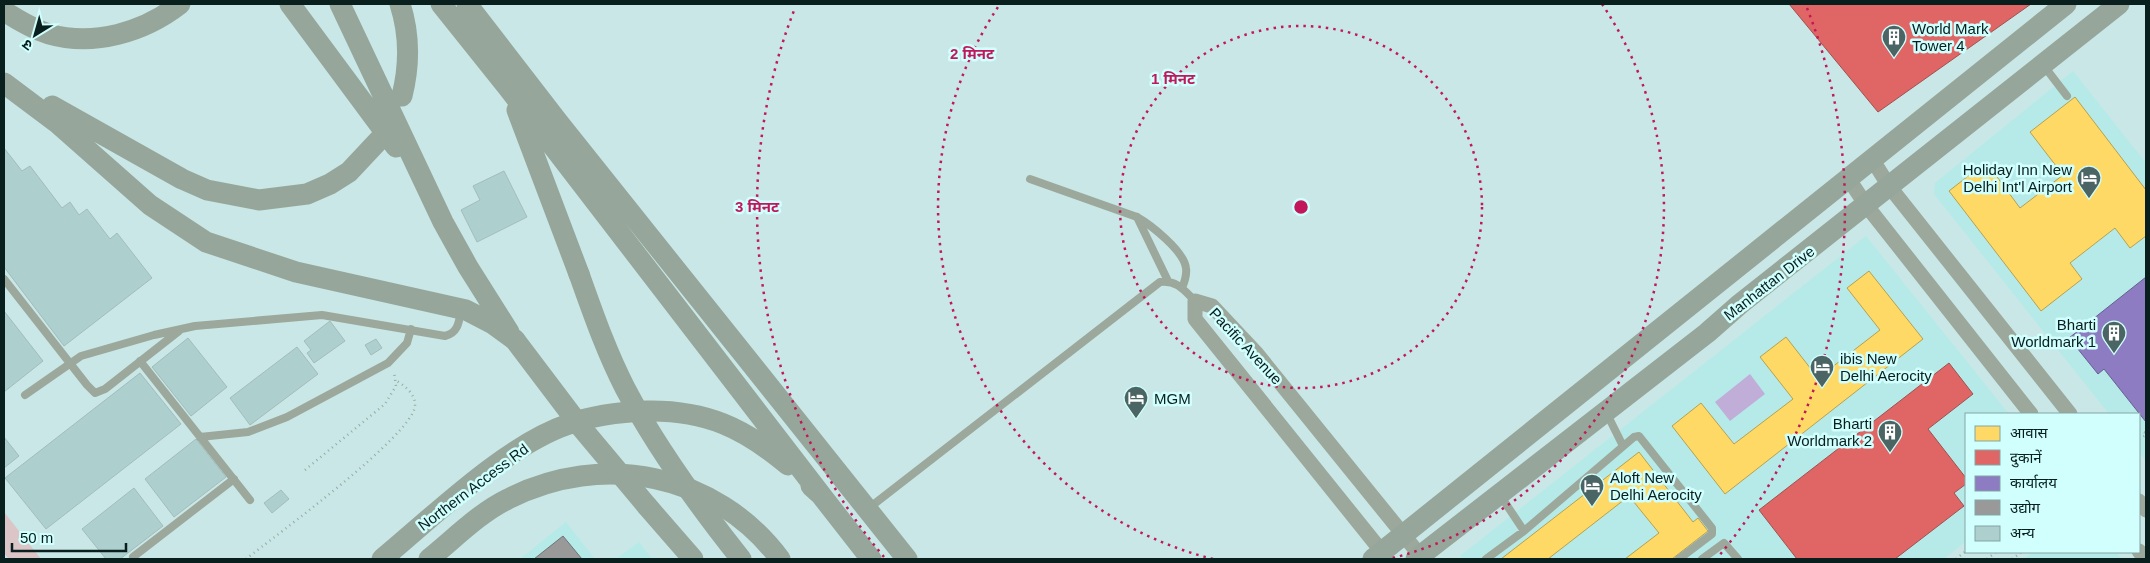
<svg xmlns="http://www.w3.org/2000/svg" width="2150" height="563" font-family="Arial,'Noto Sans Devanagari',sans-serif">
<rect width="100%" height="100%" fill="#c8e7e6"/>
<path fill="#b6eae8" d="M2073,71L2146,163V461L2139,452V414H2109L1934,194L1935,183Z
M1866,236L2009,414H1966V541L1944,559H1463L1460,556Z
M566,522L595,559H520Z
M639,542L652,559H616Z
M2033,552H2116L2122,559H2024Z"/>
<path fill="#dbc5c7" d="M4,512L41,559H9L4,553Z"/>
<path fill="#c0aed8" d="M1750,374L1765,394L1730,421L1715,402Z"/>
<path fill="#ffd966" stroke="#b5a150" d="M2075,97L2146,190V236L2130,248L2115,228L2070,263L2082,279L2041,311L1949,191L1986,162L2020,208L2063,175L2030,132Z
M1869,271L1923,339L1725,494L1672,426L1701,403L1734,444L1793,399L1760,357L1786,337L1818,378L1880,330L1847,288Z
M1639,452L1693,522L1698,518L1708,531L1672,559H1625L1659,533L1629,496L1548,559H1501Z"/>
<path fill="#e06666" stroke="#9f5150" d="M1789,4H2031L1878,112Z
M1949,363L1973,394L1928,429L1966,478V484L1954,493L1964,506L1895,559H1797L1759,510Z"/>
<path fill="#8e7cc3" stroke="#666092" d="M2146,277V422L2104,369L2098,374L2069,338Z"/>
<path fill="#999" stroke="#6e7474" d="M563,536L582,559H534Z"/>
<path fill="#adcfce" stroke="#a3bcbb" d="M4,148L22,171L30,166L62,208L70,202L79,215L87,209L110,239L117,233L152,278L64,346L4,267Z
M504,171L527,217L477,242L461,210L480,200L473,186Z
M4,311L43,361L4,392Z
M330,321L345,341L314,363L307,353L311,350L304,341Z
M188,338L227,387L191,416L152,367Z
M376,339L382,348L371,355L365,345Z
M297,347L318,374L250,425L230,398Z
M140,373L181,424L46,529L5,478Z
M4,437L19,456L4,468Z
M196,439L226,477L174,517L145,479Z
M134,488L163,526L120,559H106L82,529Z
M281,490L289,499L272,513L264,503Z"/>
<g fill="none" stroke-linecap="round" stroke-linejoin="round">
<path stroke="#99aaa2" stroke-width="2.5" stroke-dasharray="1 4" stroke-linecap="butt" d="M2139,431L2146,433
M2139,439L2146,435
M305,470L385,404L396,386L394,372
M246,559C275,536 412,436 415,406C416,394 404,385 395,380
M1956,559L1966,551
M1987,559L1996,552
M2012,559L2022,552"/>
<path stroke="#9ca89b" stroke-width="8" d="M2044,66L2067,96
M1030,179L1137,217C1151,225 1184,251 1186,268C1187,275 1185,281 1182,288
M1137,217L1168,281
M4,279L87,385L95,393L105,389L179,331
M140,361L250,500
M25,395L81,356L154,335L195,326L322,315L445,336C458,333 459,322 461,311
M1606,412L1623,446
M200,437L248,432L287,417L388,363L407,343L411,329
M1500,495L1524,531
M869,508L1160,282C1177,280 1184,290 1195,301
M133,557L234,479
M1486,559L1524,531L1634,437L1639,436L1712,528V534L1679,559
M1702,559L1724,543L1738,559"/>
<path stroke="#9ca89b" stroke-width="15" d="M1872,159L1889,186L2070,414
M1848,178L1866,205L2031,414
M2139,501L2146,510
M2139,551L2145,559
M1387,558L1195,319V301L1212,306L1257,354L1423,559"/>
<path stroke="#96a69a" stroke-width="21" d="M290,4L396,147
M340,4L443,222L468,267L509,332
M400,4C410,35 410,64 402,96
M441,4L509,89L821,495
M467,4L558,122L907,559
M4,11C18,20 33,29 49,34C94,47 144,32 180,4
M4,83L56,122L150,205L206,242L296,272L466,310L493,324L515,340
M52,106L182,179L207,190L259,200L307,194L330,184L349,172L379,140
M517,110L579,274
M811,486L821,495L871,559
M647,506L693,559
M382,559C434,516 506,445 569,424C594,415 621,412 647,411C706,410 744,428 788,465
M429,559C454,539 479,513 508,499C602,451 716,473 780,559
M1373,559L2066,4
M1416,559L1707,333L1740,304L2119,4"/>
<path stroke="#96a69a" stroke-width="21" d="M579,274C593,313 606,351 625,388C657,449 698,505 741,559
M515,340L580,426L647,506"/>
</g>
<g fill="none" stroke="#c2185b" stroke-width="2.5" stroke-dasharray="2.5 5">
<circle cx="1301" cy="207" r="181"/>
<path d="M1213 559A363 363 0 0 1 1000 4M1602 4A363 363 0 0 1 1389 559"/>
<path d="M884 557A544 544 0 0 1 795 8M1807 8A544 544 0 0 1 1718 557"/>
</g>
<defs>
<symbol id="building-pin" viewBox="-11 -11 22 30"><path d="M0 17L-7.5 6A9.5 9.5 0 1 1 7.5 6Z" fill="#4b6564" stroke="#d1fffd"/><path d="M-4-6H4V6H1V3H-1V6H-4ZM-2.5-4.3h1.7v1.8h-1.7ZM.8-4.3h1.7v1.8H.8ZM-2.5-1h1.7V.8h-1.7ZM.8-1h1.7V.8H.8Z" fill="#fff"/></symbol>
<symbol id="hotel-pin" viewBox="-11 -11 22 30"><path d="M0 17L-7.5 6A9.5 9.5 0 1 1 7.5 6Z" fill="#4b6564" stroke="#d1fffd"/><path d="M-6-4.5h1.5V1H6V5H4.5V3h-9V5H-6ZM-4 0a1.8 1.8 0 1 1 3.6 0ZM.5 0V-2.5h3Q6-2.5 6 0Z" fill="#fff"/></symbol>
</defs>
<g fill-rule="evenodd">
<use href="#building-pin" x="1880" y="23" width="28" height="38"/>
<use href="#hotel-pin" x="2075" y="164" width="28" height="38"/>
<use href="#building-pin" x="2100" y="319" width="28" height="38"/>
<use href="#hotel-pin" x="1808" y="353" width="28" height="38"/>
<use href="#hotel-pin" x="1122" y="384" width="28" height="38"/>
<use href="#building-pin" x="1876" y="418" width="28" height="38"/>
<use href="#hotel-pin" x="1578" y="472" width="28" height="38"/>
</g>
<g text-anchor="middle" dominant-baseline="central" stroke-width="5" stroke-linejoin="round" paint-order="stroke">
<g font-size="15" fill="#081f1e" stroke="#d1fffd" text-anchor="start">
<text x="1912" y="28">World Mark<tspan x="1912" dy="17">Tower 4</tspan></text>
<text x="2072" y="169" text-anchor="end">Holiday Inn New<tspan x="2072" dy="17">Delhi Int'l Airport</tspan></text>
<text x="2096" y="324" text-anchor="end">Bharti<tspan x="2096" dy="17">Worldmark 1</tspan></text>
<text x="1840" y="358">ibis New<tspan x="1840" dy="17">Delhi Aerocity</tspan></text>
<text x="1154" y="398">MGM</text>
<text x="1872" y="423" text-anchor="end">Bharti<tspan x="1872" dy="17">Worldmark 2</tspan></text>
<text x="1610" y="477">Aloft New<tspan x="1610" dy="17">Delhi Aerocity</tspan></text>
</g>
<g font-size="15" fill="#081f1e" stroke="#d1fffd">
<text transform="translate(1769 283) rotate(-38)">Manhattan Drive</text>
<text transform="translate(1246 346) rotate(47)">Pacific Avenue</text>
<text transform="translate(473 487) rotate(-37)">Northern Access Rd</text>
</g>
</g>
<circle cx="1301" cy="207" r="8" fill="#c2185b" stroke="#d1fffd" stroke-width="2.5"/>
<g font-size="15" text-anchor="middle" font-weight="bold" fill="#c2185b" stroke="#d1fffd" stroke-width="5" stroke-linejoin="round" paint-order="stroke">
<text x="972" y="59">2 मिनट</text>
<text x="1173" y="84">1 मिनट</text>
<text x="757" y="212">3 मिनट</text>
</g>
<rect width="2150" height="563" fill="none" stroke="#081f1e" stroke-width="10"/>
<rect x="1965" y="413" width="175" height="140" fill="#d1fffd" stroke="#81a5a4"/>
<rect x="1975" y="426" width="25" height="15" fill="#ffd966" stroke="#81a5a4"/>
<text x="2010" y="438" font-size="15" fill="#081f1e">आवास</text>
<rect x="1975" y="450" width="25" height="15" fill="#e06666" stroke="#81a5a4"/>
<text x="2010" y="463" font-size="15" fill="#081f1e">दुकानें</text>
<rect x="1975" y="476" width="25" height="15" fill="#8e7cc3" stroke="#81a5a4"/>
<text x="2010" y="488" font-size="15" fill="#081f1e">कार्यालय</text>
<rect x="1975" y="500" width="25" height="15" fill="#999999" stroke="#81a5a4"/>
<text x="2010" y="513" font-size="15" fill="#081f1e">उद्योग</text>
<rect x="1975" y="526" width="25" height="15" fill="#adcfce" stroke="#81a5a4"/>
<text x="2010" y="538" font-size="15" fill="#081f1e">अन्य</text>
<g transform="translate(35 35) rotate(217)" stroke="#d1fffd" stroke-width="4" paint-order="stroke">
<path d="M0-4L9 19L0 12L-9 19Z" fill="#081f1e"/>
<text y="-8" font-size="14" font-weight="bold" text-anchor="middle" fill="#081f1e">उ</text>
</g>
<path d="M12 543v8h114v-8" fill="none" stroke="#081f1e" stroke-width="2.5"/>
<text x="20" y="543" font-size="15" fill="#081f1e" stroke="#d1fffd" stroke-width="4" paint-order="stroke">50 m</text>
</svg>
